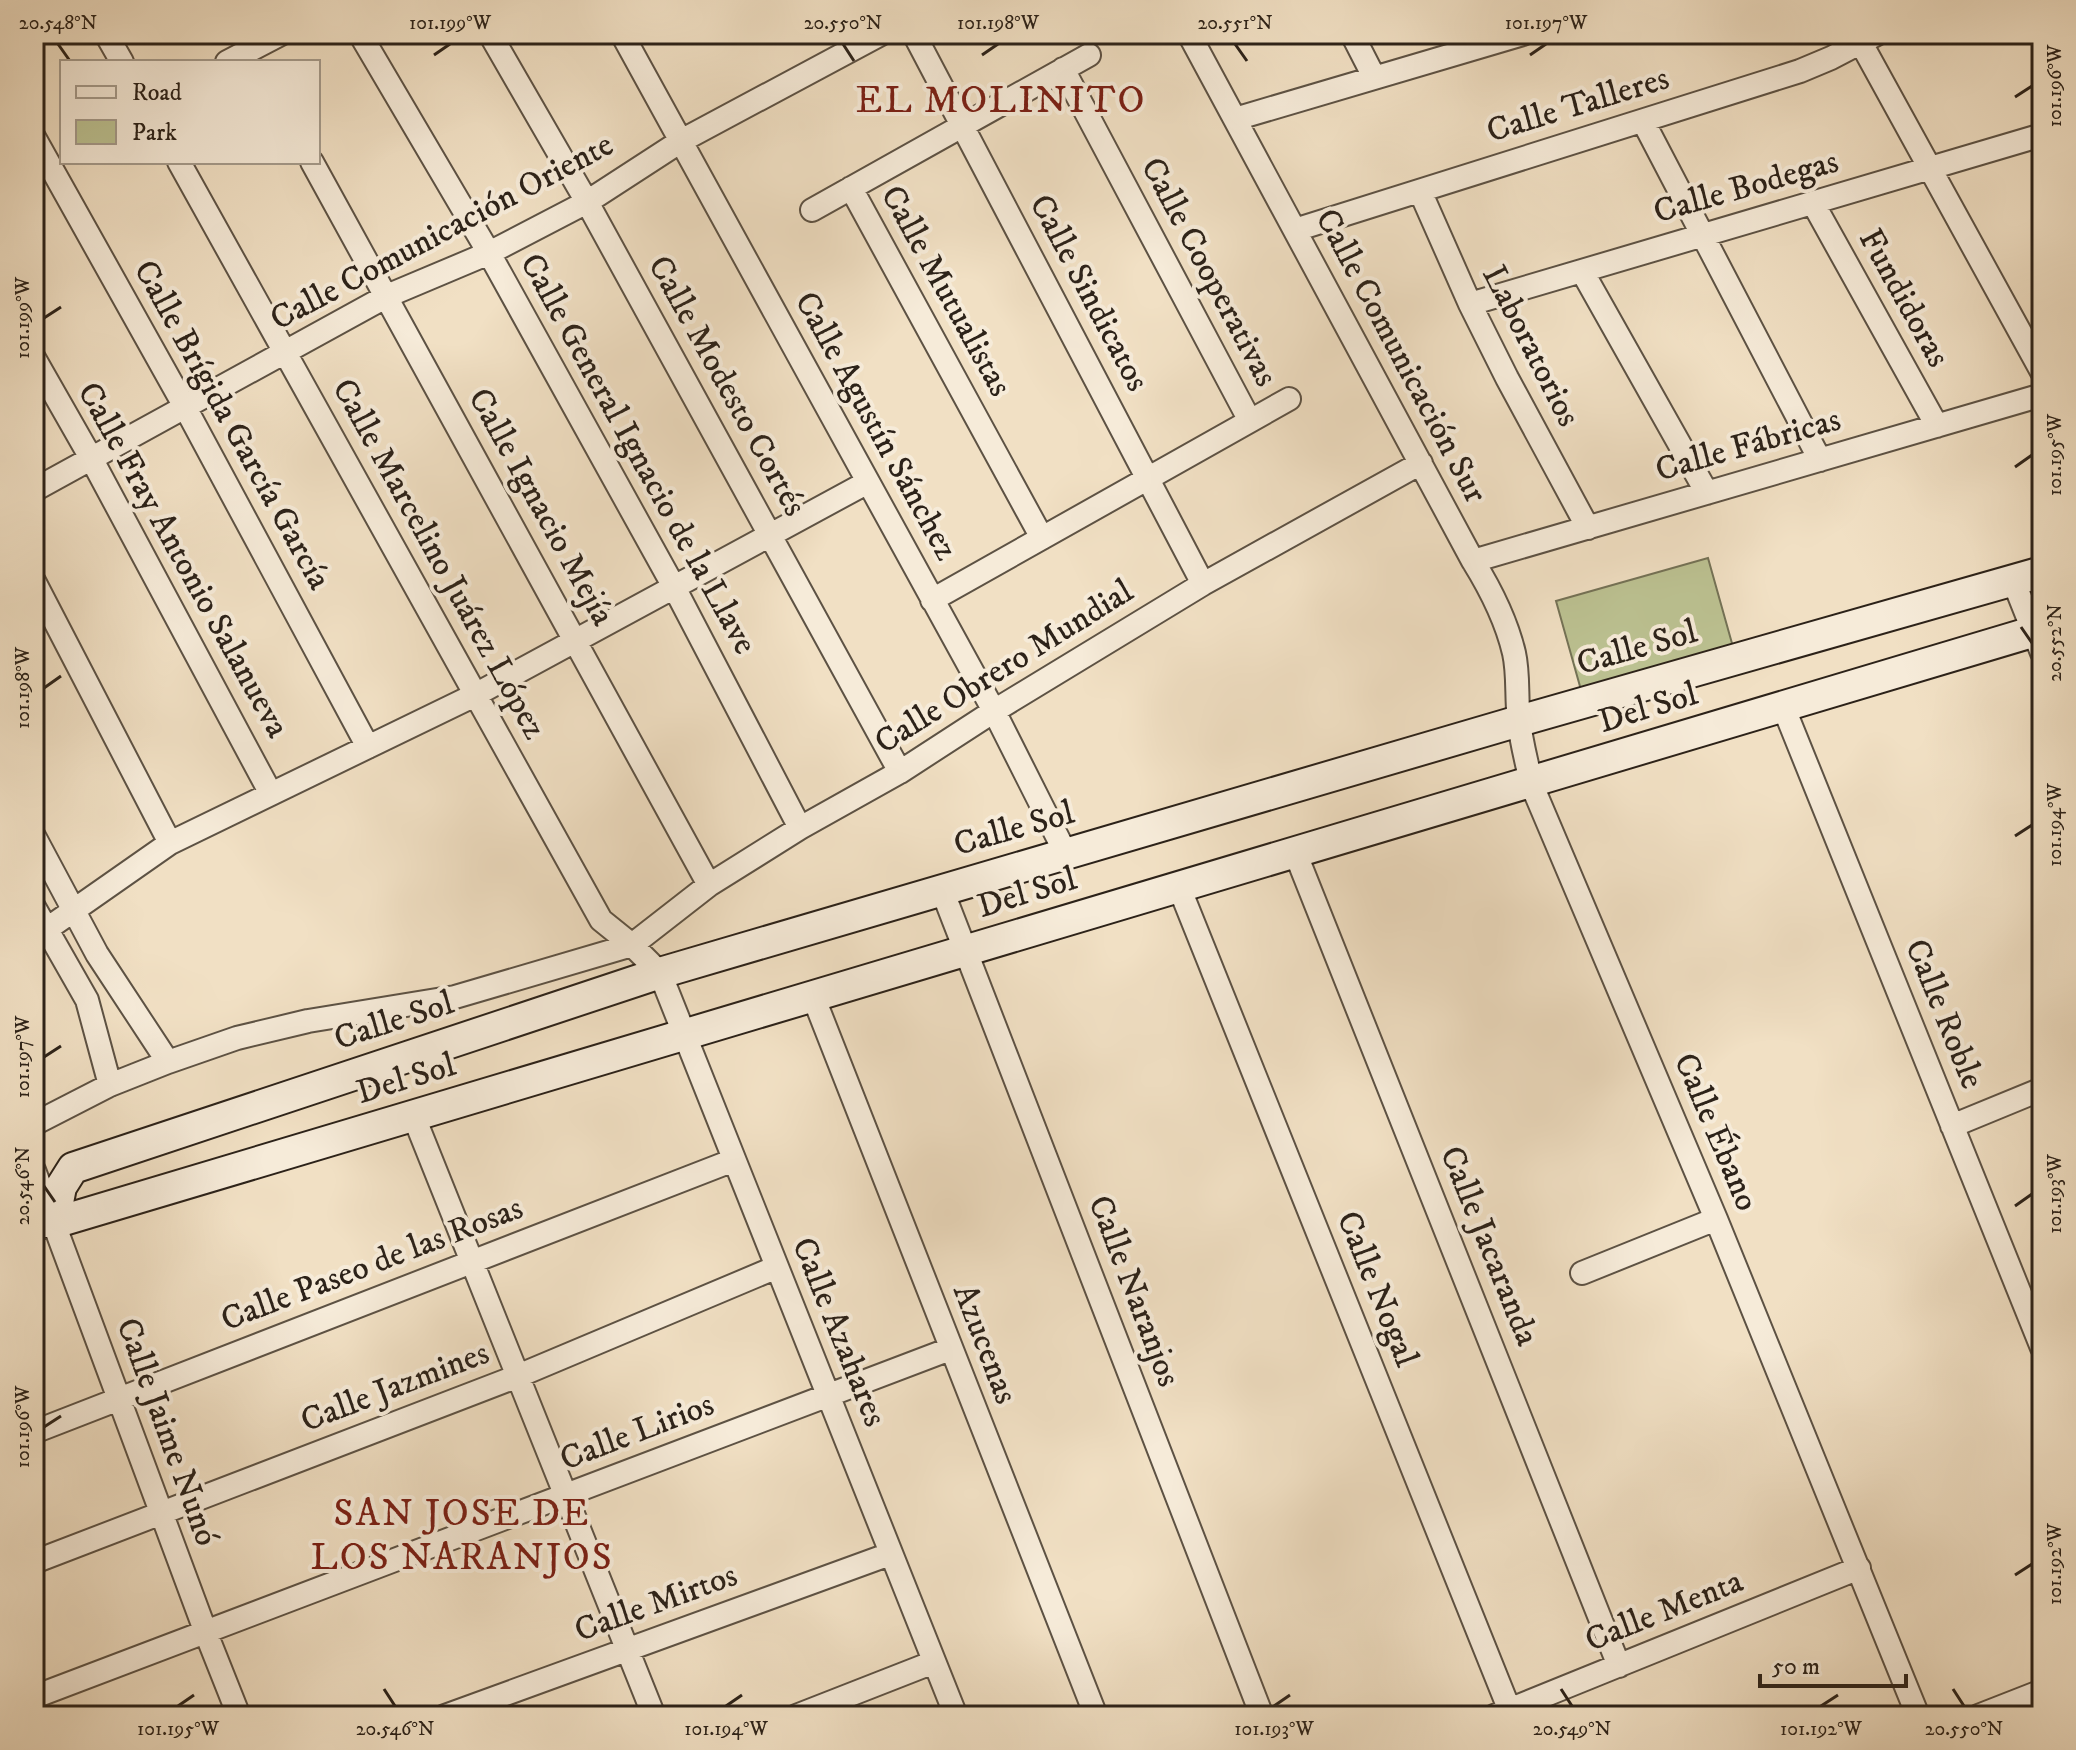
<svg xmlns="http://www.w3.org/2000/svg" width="2076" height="1750" font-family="'IM FELL DW Pica',serif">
<rect width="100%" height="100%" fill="#f1e0c4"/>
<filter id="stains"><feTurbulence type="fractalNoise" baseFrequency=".0025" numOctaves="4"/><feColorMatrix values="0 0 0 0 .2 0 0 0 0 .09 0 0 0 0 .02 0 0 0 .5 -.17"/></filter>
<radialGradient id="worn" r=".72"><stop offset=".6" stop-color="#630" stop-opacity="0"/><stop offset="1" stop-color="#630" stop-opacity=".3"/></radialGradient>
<path fill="#bcc292" stroke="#747256" stroke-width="2" d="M1708,558L1735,654L1583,697L1556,601Z"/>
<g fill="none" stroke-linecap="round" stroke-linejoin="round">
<defs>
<path id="street" d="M106,34L122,62
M360,34L489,253L674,587L800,828
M490,34L587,202L900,772
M622,34L994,711L1066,854
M914,34L1203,584
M1189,34L1473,561C1491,590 1506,619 1514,653C1519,675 1516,698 1519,721C1521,742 1527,762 1531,783L1716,1219L1918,1716
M1352,34L1374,77
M1861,43L2042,372
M227,62L281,34
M1063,69L1250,421
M1235,119L1523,34
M1643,121L1820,460
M34,137L185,407L368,747
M179,162L601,920L632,945L660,973L956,1716
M312,162L709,885
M851,188L1042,538
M1420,191L1470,304L1507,378L1588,528
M1813,203L1937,426
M812,210L1089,55
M1295,230L1800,71L1831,58L1877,34
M1582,271L1707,493
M1470,304L2042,135
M34,358L91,458L271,794
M34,490L387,296L489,253L587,202L681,141L881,34
M1473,561L2042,395
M2013,580L2042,653
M34,581L170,843
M932,600L1289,399
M1783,706L2042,1348
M34,836L97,954L168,1062
M1295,852L1619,1666
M1179,887L1512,1716
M942,890L1262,1716
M34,907L87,1000L110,1085
M47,929L170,843L475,695L868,482
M813,996L1096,1716
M414,1117L654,1716
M34,1124L110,1085L168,1062L237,1038L308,1021L455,997L632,945L709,885L800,828L900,772L994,711L1203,584L1421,463
M1952,1126L2042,1089
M34,1170L206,1633L239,1716
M34,1229L54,1223
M1582,1273L1716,1219
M34,1432L734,1160
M34,1562L518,1376L777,1267
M34,1697L950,1349
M445,1716L890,1554
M796,1716L934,1662
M1494,1716L1859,1568
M1978,1716L2042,1691"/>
<path id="secondary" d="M2042,572L1519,721L660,973L73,1168L61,1187L54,1223L2042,629"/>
</defs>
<use href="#street" stroke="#5d5244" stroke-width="26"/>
<use href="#secondary" stroke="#2c2219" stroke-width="34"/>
<use href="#street" stroke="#f6ebd9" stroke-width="22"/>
<use href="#secondary" stroke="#f6ebd9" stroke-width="30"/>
</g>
<path fill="none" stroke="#2c2219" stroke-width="3" d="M58,44L70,61M843,44L854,61M1235,44L1247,61M434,55L450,44M982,55L998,44M1530,55L1546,44M2015,97L2032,86M44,318L61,307M2015,467L2032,455M2021,627L2032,643M44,688L61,676M2015,836L2032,825M44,1057L61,1046M44,1186L55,1202M2015,1206L2032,1194M44,1427L61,1416M2015,1575L2032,1564M384,1689L395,1706M1561,1689L1572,1706M1953,1689L1964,1706M178,1706L194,1695M726,1706L742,1695M1274,1706L1290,1695M1821,1706L1838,1695"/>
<g text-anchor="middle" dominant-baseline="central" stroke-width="8" stroke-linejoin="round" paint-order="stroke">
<g font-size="34" fill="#2c2219" stroke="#f6ebd9">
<text transform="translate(1578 105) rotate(-17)">Calle Talleres</text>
<text transform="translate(1746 187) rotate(-16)">Calle Bodegas</text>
<text transform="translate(442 232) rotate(-28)">Calle Comunicación Oriente</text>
<text transform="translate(1209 272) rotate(62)">Calle Cooperativas</text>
<text transform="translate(946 291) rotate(61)">Calle Mutualistas</text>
<text transform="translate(1089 293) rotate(62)">Calle Sindicatos</text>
<text transform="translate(1904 298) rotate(61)">Fundidoras</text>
<text transform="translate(1531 346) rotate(63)">Laboratorios</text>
<text transform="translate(1401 356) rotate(62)">Calle Comunicación Sur</text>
<text transform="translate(727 386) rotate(61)">Calle Modesto Cortés</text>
<text transform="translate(232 425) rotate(61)">Calle Brígida García García</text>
<text transform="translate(876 426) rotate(61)">Calle Agustín Sánchez</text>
<text transform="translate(1748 445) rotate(-16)">Calle Fábricas</text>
<text transform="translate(638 454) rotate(61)">Calle General Ignacio de la Llave</text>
<text transform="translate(541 507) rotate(61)">Calle Ignacio Mejía</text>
<text transform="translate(439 559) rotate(61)">Calle Marcelino Juárez López</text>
<text transform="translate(183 560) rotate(61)">Calle Fray Antonio Salanueva</text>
<text transform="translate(1637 648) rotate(-16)">Calle Sol</text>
<text transform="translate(1004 667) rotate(-32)">Calle Obrero Mundial</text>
<text transform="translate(1648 708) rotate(-17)">Del Sol</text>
<text transform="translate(1014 829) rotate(-16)">Calle Sol</text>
<text transform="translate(1027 893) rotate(-17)">Del Sol</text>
<text transform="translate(1944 1014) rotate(68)">Calle Roble</text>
<text transform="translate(394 1021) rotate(-18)">Calle Sol</text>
<text transform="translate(406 1079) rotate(-17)">Del Sol</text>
<text transform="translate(1716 1132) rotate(67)">Calle Ébano</text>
<text transform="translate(1489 1246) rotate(68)">Calle Jacaranda</text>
<text transform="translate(372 1264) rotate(-21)">Calle Paseo de las Rosas</text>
<text transform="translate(1377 1289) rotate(68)">Calle Nogal</text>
<text transform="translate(1134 1291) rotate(69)">Calle Naranjos</text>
<text transform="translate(839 1332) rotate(68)">Calle Azahares</text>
<text transform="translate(985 1344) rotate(69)">Azucenas</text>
<text transform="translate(395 1387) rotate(-21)">Calle Jazmines</text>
<text transform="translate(167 1432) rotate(70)">Calle Jaime Nunó</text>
<text transform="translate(637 1432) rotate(-21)">Calle Lirios</text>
<text transform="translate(656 1603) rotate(-20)">Calle Mirtos</text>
<text transform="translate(1664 1611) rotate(-22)">Calle Menta</text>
</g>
<g font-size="38" letter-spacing="2" fill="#7a1f14" stroke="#f6ebd9">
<text x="1001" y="101">EL MOLINITO</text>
<text x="462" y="1514">SAN JOSE DE<tspan x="462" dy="44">LOS NARANJOS</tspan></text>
</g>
</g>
<rect width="2076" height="1750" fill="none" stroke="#f1e0c4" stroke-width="88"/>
<rect x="60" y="60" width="260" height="104" fill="#f6ebd9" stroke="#a59b8c" stroke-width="2"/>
<rect x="76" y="86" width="40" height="12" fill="#f6ebd9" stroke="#a59b8c" stroke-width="2"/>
<text x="132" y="100" font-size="24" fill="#2c2219">Road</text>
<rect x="76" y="120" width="40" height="24" fill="#bcc292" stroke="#a59b8c" stroke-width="2"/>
<text x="132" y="140" font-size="24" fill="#2c2219">Park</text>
<path d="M1760 1674v12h146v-12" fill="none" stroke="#2c2219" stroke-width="4"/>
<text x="1772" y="1674" font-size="24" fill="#2c2219" stroke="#f6ebd9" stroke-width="6" paint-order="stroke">50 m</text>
<rect x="44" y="44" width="1988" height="1662" fill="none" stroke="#2c2219" stroke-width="3"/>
<g font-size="20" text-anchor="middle" fill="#2c2219">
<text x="58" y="29">20.548°N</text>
<text x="450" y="29">101.199°W</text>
<text x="843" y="29">20.550°N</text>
<text x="998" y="29">101.198°W</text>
<text x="1235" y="29">20.551°N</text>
<text x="1546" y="29">101.197°W</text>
<text transform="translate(2054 86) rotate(-90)" y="7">101.196°W</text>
<text transform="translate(22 318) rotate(-90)" y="7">101.199°W</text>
<text transform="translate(2054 455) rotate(-90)" y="7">101.195°W</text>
<text transform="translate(2054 643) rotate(-90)" y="7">20.552°N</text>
<text transform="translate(22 688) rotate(-90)" y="7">101.198°W</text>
<text transform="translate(2054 825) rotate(-90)" y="7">101.194°W</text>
<text transform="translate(22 1057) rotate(-90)" y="7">101.197°W</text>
<text transform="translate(22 1186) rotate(-90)" y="7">20.546°N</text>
<text transform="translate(2054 1194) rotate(-90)" y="7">101.193°W</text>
<text transform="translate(22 1427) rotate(-90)" y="7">101.196°W</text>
<text transform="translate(2054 1564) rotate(-90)" y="7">101.192°W</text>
<text x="178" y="1735">101.195°W</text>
<text x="395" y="1735">20.546°N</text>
<text x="726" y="1735">101.194°W</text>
<text x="1274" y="1735">101.193°W</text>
<text x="1572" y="1735">20.549°N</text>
<text x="1821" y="1735">101.192°W</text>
<text x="1964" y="1735">20.550°N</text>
</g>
<rect width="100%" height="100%" filter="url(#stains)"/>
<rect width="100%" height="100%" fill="url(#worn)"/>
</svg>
